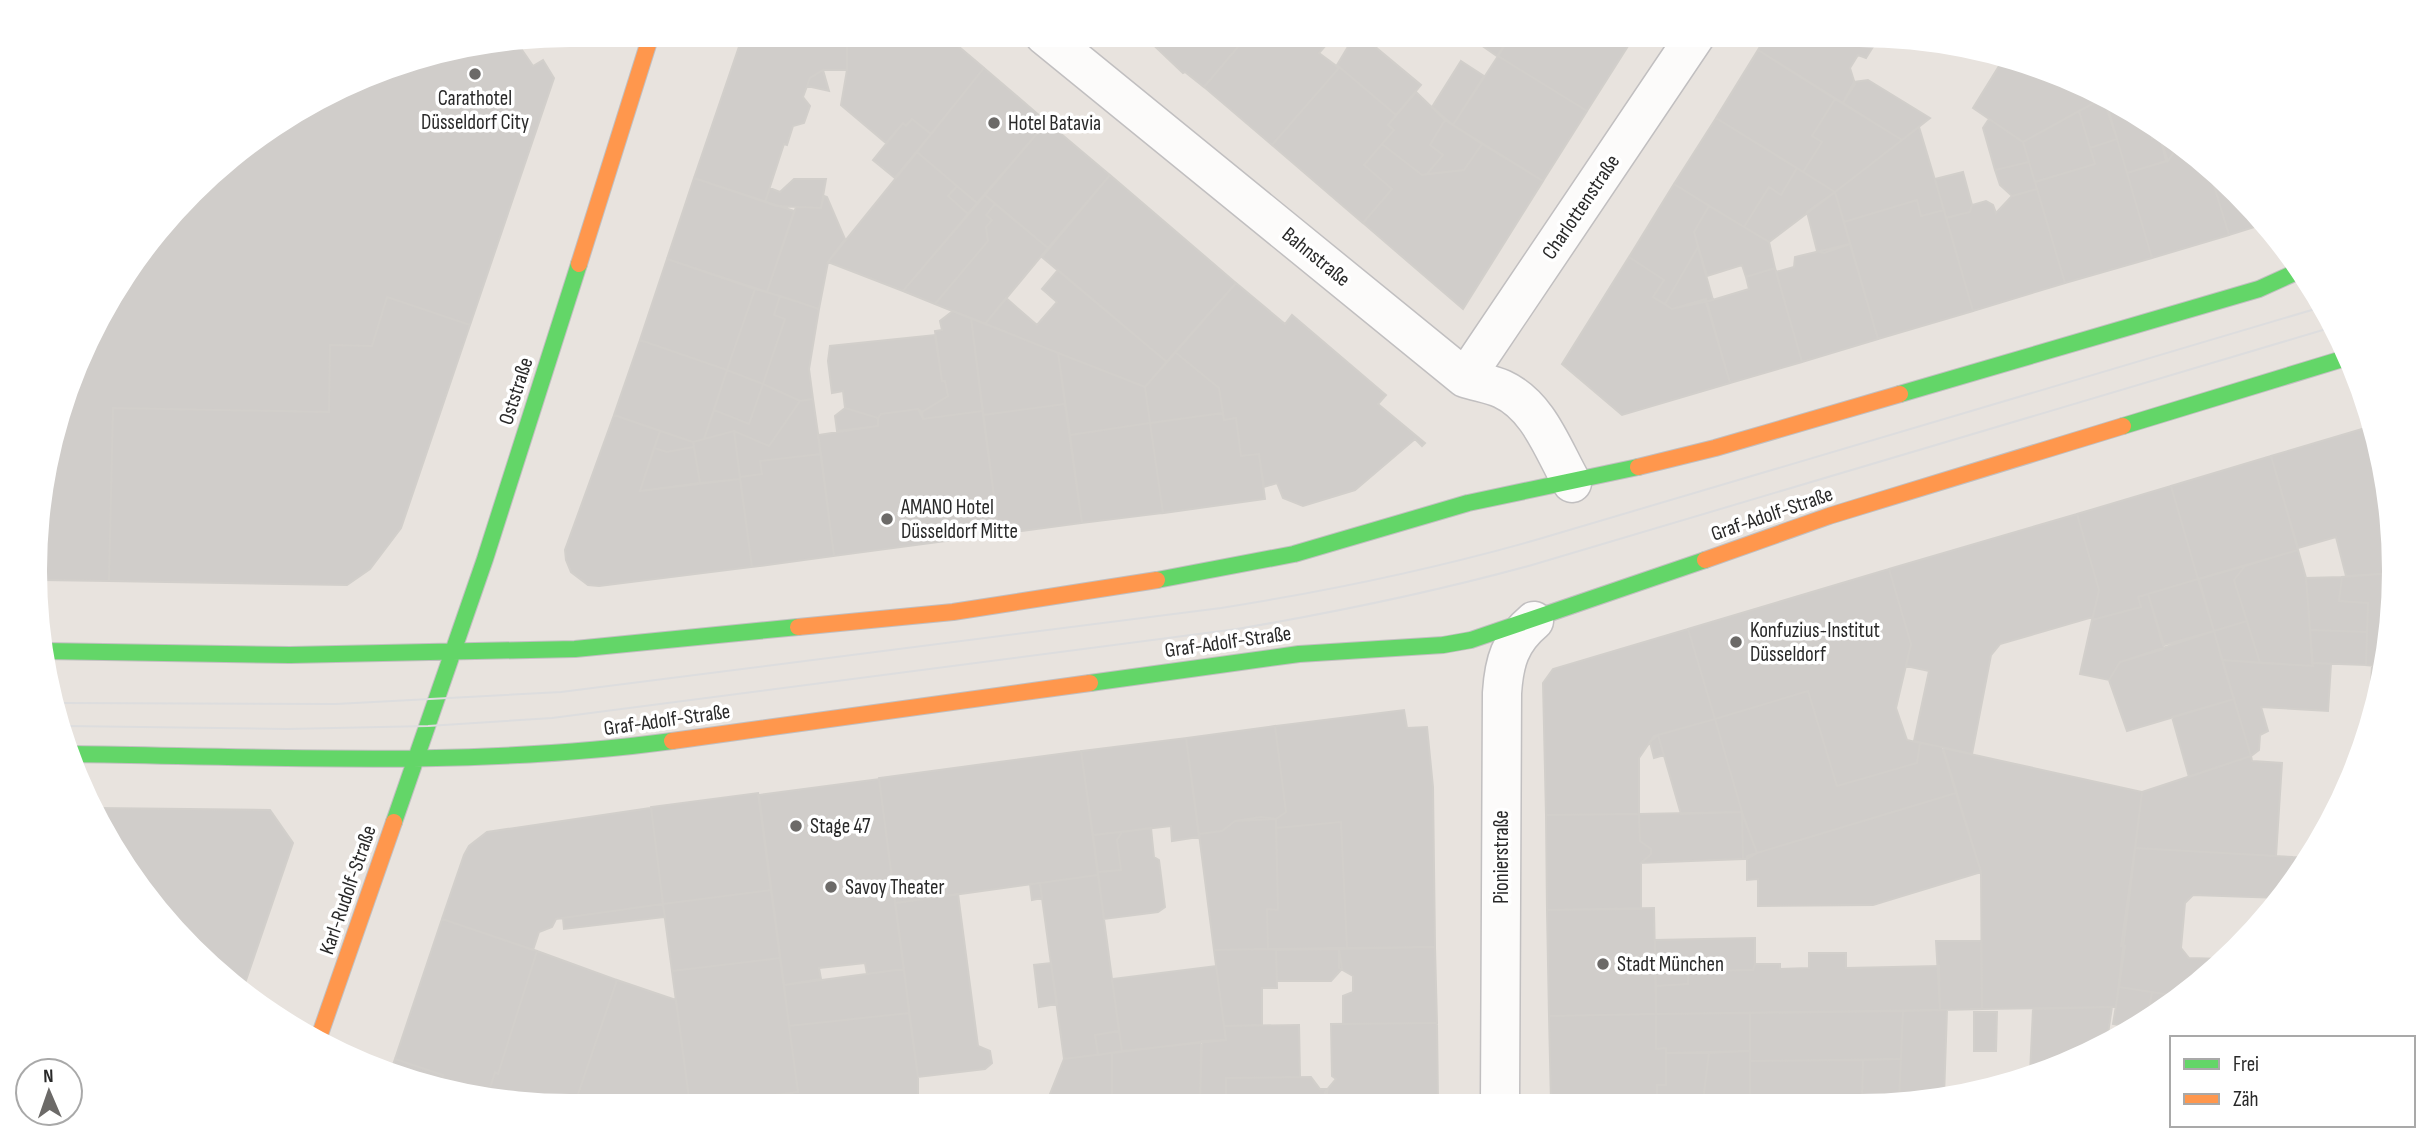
<svg xmlns="http://www.w3.org/2000/svg" width="2429" height="1141" font-family="'Sofia Sans Condensed',sans-serif">
<rect width="100%" height="100%" fill="#e8e3de"/>
<path fill="#d0cdca" stroke="#d2cfcb" stroke-width="2" d="M743,35H847V70H823L810,78L803,97L810,106L804,123L793,126L787,145L784,144L765,202L694,178Z
M847,35H945L984,68L931,134L912,119L906,126L903,123L886,143L841,105L847,70Z
M1143,35H1248L1204,87L1185,72L1183,73Z
M1248,35H1315L1326,45L1319,53L1339,68L1272,145L1204,87Z
M1355,35H1361L1421,85L1396,115L1337,65Z
M1487,35H1511L1497,56L1481,45Z
M1511,35H1635L1587,111L1498,56Z
M1767,35H1859L1879,37L1866,58L1858,55L1850,68L1855,84L1843,103L1758,50Z
M518,44L533,66L543,60L554,78L470,325L387,297L372,346L330,345L329,412L113,408L109,581L42,580L45,466L76,366L125,273L244,146L398,64Z
M1758,50L1835,99L1812,136L1822,142L1803,172L1716,118Z
M1498,56L1587,111L1543,181L1453,125Z
M2004,58L2033,67L2074,92L2081,85L2103,98L2023,142L1973,108Z
M1461,61L1484,76L1453,125L1432,107Z
M1337,65L1396,115L1388,125L1394,130L1364,165L1392,189L1363,223L1272,145L1339,68Z
M2033,67L2064,76L2081,85L2074,92Z
M984,68L1047,122L977,203L917,152Z
M823,70L829,91L807,86L810,78Z
M1868,80L1930,118L1902,140L1843,103L1854,82Z
M1416,92L1445,120L1430,145L1443,155L1427,174L1422,175L1382,144L1394,130L1388,125Z
M2103,98L2117,139L2090,148L2079,111Z
M2105,98L2152,123V138L2160,137L2166,161L2127,173Z
M1835,99L1902,140L1835,192L1803,172L1822,142L1812,136Z
M2079,111L2095,164L2035,182L2023,142Z
M1716,118L1797,168L1781,195L1769,187L1744,227L1674,184Z
M912,119L931,134L895,178L873,160L903,123L906,126Z
M1989,119L2023,142L2029,162L1995,170L1983,128Z
M1445,120L1482,144L1464,170L1427,174L1443,155L1430,145Z
M1047,122L1110,175L1048,248L985,195Z
M1919,127L1944,210L1921,216L1917,200L1844,222L1835,192Z
M2165,132L2179,144L2168,161L2160,137Z
M2117,139L2152,258L2065,283L2035,182L2095,164L2090,148Z
M1382,144L1422,175L1464,170L1482,144L1543,181L1463,309L1363,223L1392,189L1364,165Z
M2179,144L2209,169L2229,235L2152,258L2127,173L2168,161Z
M917,152L957,186L948,196L968,214L903,291L828,262Z
M2029,162L2037,189L2012,196L2000,185L1995,170Z
M1797,168L1835,192L1769,242L1744,227L1769,187L1781,195Z
M2209,169L2237,192L2264,224L2229,235Z
M1963,172L1972,205L1970,212L1946,218L1935,179Z
M1110,175L1236,283L1167,362L1042,257Z
M694,178L794,211L767,292L667,259Z
M794,179H826L821,208L776,206L765,202L770,188L780,192Z
M1674,184L1709,206L1694,232L1698,247L1665,304L1653,297L1664,280L1629,257Z
M957,186L977,203L968,214L948,196Z
M2037,189L2065,283L1973,311L1946,218L1970,212L1972,205L1986,201L1993,205L1996,213L2012,196Z
M1835,192L1850,244L1824,253L1817,251L1807,212Z
M985,195L995,204L986,215L992,220L986,227L988,241L935,304L903,291Z
M824,196L827,197L845,239L828,262L819,309L767,292L796,207L821,208Z
M1917,200L1921,216L1944,210L1973,311L1878,339L1844,222Z
M995,204L1048,248L985,324L935,304L988,241L986,227L992,220L986,215Z
M1709,206L1769,242L1775,268L1746,277L1742,265L1707,276L1694,232Z
M1850,244L1878,339L1802,362L1776,272L1794,267L1795,257Z
M1698,247L1713,300L1672,309L1665,304Z
M1629,257L1664,280L1653,297L1672,309L1706,299L1730,383L1622,415L1562,364Z
M667,259L755,289L727,370L640,340Z
M1775,268L1802,362L1730,383L1706,302L1749,289L1746,277Z
M1058,270L1167,362L1145,387L985,324L1006,298L1037,325L1057,302L1042,289Z
M1236,283L1285,324L1292,315L1386,395L1378,404L1425,443L1422,446L1415,439L1355,490L1303,506L1283,498L1277,483L1264,487L1259,454L1241,456L1236,418L1224,420L1219,388L1175,352Z
M755,289L780,296L774,315L785,319L763,384L727,370Z
M780,296L819,309L809,369L813,399L800,401L763,384L785,319L774,315Z
M387,297L470,325L401,528L370,569L347,585L109,581L113,408L329,412L330,345L372,346Z
M953,311L971,318L983,411L923,419L922,412L948,396L945,381H942L935,331L942,330L940,321Z
M971,318L1058,353L1065,404L983,415Z
M935,335L942,381H945L948,396L922,412L918,409L881,414L878,418L845,408L843,391L832,393L828,361L830,346Z
M640,340L727,370L704,439L693,442L614,415Z
M1175,352L1219,388L1223,413L1150,423L1145,387Z
M1058,353L1145,387L1150,423L1070,435Z
M727,370L763,384L749,424L714,410Z
M763,384L800,401L769,446L734,431L704,439L714,410L749,424Z
M813,399L821,454L760,461L762,474L740,477L734,431L769,446L800,401Z
M1065,404L1082,523L999,534L983,415Z
M845,408L878,418V426L837,431L835,416Z
M918,409L923,419L983,411L999,534L834,556L818,435L878,426V418L881,414Z
M1223,413L1224,420L1236,418L1241,456L1259,454L1265,499L1163,513L1150,423Z
M614,415L660,431L640,491L740,479L752,567L599,586L588,585L571,572L566,560L565,550Z
M1150,423L1163,513L1082,523L1070,435Z
M2372,426L2384,466L2394,573L2346,576L2336,537L2298,548L2271,456Z
M660,431L693,442L694,447L667,452L654,448Z
M734,431L740,479L700,483L693,442Z
M694,447L700,483L640,491L654,448L667,452Z
M821,454L834,556L752,567L740,477L762,474L760,461Z
M2271,456L2298,550L2198,579L2171,486Z
M2171,486L2198,579L2138,597L2141,607L2092,620L2099,590L2077,514Z
M2077,514L2099,590L2093,617L2000,644L1991,655L1972,754L1914,741L1929,671L1906,666L1911,644L1889,569Z
M2298,550L2306,578L2313,666L2260,663L2234,580L2245,566Z
M2245,566L2234,580L2247,621L2214,631L2199,579Z
M1889,569L1911,644L1896,708L1907,740L1920,743L1917,763L1837,786L1808,691L1715,719L1688,629Z
M2394,573L2385,667L2366,665L2368,603L2339,601L2342,577Z
M2342,577L2339,601L2368,603L2367,632L2310,630L2306,578Z
M2198,579L2214,631L2164,645L2148,594Z
M2148,594L2164,649L2120,662L2109,680L2080,674L2092,620L2141,607L2138,597Z
M2247,621L2260,663L2222,660L2214,631Z
M1688,629L1715,719L1654,736L1639,758V814L1546,815L1543,683L1553,669Z
M2310,630L2367,632L2366,665L2312,663Z
M2214,631L2234,699L2127,731L2109,680L2120,662Z
M2222,660L2313,666L2312,663L2331,664L2328,711L2261,707L2268,731L2260,735L2259,750L2251,756Z
M2372,666L2385,667L2384,675L2359,756H2358L2361,724L2369,725Z
M1808,691L1837,786L1917,763L1920,743L1942,747L1956,793L1757,853L1742,812L1715,719Z
M2234,699L2251,756L2189,777L2172,717Z
M1404,710L1407,728L1427,727L1433,787L1435,947L1347,948L1341,822L1276,828V819L1286,812L1275,726Z
M1715,719L1742,812L1681,814L1658,735Z
M1275,726L1286,812L1276,819L1235,821L1222,831L1199,834L1186,738Z
M1658,735L1664,755L1654,758L1650,742Z
M1186,738L1199,837L1172,841L1171,826L1093,835L1081,751Z
M1943,748L2142,792L2116,1007L1982,1009L1981,872Z
M1081,751L1098,875L895,903L879,778Z
M2251,756L2252,761L2282,763L2276,856L2135,848L2142,792Z
M879,779L904,969L867,974L865,963L819,968L821,979L784,985L759,795Z
M758,793L771,890L663,904L651,807Z
M1956,793L1981,872L1873,905L1758,906V879L1747,880V856Z
M96,808L270,810L293,843L243,989L217,973L145,896L96,816Z
M651,808L663,904L556,919L552,927L539,932L533,950L442,919L464,855L469,846L487,832Z
M1742,812L1743,859L1641,863L1651,854V849L1640,841L1639,814Z
M1639,814L1640,841L1651,849V854L1641,863V909L1547,910L1546,815Z
M1742,814L1757,853L1747,859H1743Z
M1261,817L1276,819L1278,910L1267,909L1268,949L1214,950L1199,834L1222,831L1235,821Z
M1341,822L1347,948L1268,949L1267,909L1278,910L1276,828Z
M1151,828L1154,857L1159,860L1165,907L1158,912L1104,919L1098,872L1121,870L1117,840L1122,832Z
M1122,832L1117,840L1121,870L1098,872L1093,835Z
M2135,848L2292,857L2289,886L2281,898L2193,895L2185,903L2181,948L2189,958L2221,959L2182,997L2119,987L2125,946H2121Z
M2292,857L2305,858L2289,886Z
M1098,875L1119,1031L1095,1035L1098,1055L1064,1059L1040,883Z
M1040,883L1042,898L1032,900L1030,884Z
M771,890L780,958L672,971L663,904Z
M958,894L978,1046L990,1051L992,1063L985,1069L918,1077L895,903Z
M663,904L665,917L564,929L563,918Z
M1654,908L1656,1014L1549,1016L1547,910Z
M442,919L537,951L498,1074L495,1072L487,1098L440,1083L443,1075L395,1059Z
M1755,938V964L1753,970L1688,971V984L1656,986L1655,940Z
M1936,941H1981L1982,1009L1940,1010Z
M1435,947L1437,1023L1343,1024V996L1353,992V976L1339,968V949Z
M1268,949L1276,950L1277,988H1262V1025L1224,1026L1214,950Z
M1339,949L1342,969L1331,981H1277L1276,950Z
M537,951L617,980L574,1106L487,1098L495,1072L498,1074Z
M1809,953H1846V968L1939,966L1940,1010L1656,1014V986L1688,984V971L1753,970L1755,964H1780V969L1809,968Z
M780,958L798,1092L690,1106L672,971Z
M1051,963L1057,1004L1039,1007L1034,965Z
M1216,966L1226,1040L1122,1051L1112,979Z
M904,969L909,1013L789,1026L784,985Z
M617,980L676,1000L690,1106H574Z
M2119,987L2152,992L2148,1016L2130,1027L2113,1024Z
M2152,992L2182,997L2148,1016Z
M2112,1007L2107,1040L2063,1065L2030,1074L2033,1009Z
M1947,1010L1944,1097L1929,1101H1899L1903,1011Z
M1903,1011L1901,1059L1750,1061V1013Z
M1974,1012H1997L1996,1051H1974Z
M909,1013L918,1077V1105H750V1099L798,1092L789,1026Z
M1750,1013V1051L1666,1053V1048L1656,1049V1014Z
M1656,1014V1049L1666,1048V1085H1657V1102L1551,1103L1549,1016Z
M1437,1023L1438,1103H1325V1092L1336,1079L1332,1076L1331,1024Z
M1299,1025L1300,1077L1226,1078V1104H1200L1202,1041L1226,1040L1224,1026Z
M1119,1031L1122,1051L1098,1055L1095,1035Z
M1201,1042L1200,1104H1112V1053Z
M1750,1051V1102H1703L1709,1053Z
M1112,1053V1104H1046L1064,1059Z
M1666,1053H1709L1703,1102H1657V1085H1666Z
M395,1059L443,1075L440,1083L483,1097L466,1096L390,1073Z
M1901,1059L1899,1101L1862,1102L1863,1060Z
M1863,1060L1862,1102H1750V1061Z
M1311,1077L1320,1089H1328L1325,1103L1226,1104V1078Z
M750,1099V1105L694,1106Z"/>
<g fill="none" stroke-linecap="round" stroke-linejoin="round">
<defs>
<path id="street" d="M1044,35L1465,378C1477,382 1491,384 1502,389C1539,406 1553,450 1572,483
M1465,378L1696,35
M1500,1103L1502,693C1504,662 1510,641 1534,621"/>
<path id="fast" d="M1900,394L2259,289L2301,270
M2123,426L2349,357
M1157,580L1294,554L1468,503L1638,467
M43,651L290,655L575,649L798,627
M1090,683L1299,654L1443,645L1471,640L1705,560
M74,754C273,757 474,768 672,741
M394,822L485,559L579,264"/>
<path id="slow" d="M579,264L651,35
M1638,467L1715,448L1900,394
M1705,560L1829,516L2123,426
M798,627L953,612L1157,580
M672,741L1090,683
M319,1037L394,822"/>
</defs>
<use href="#street" stroke="#c1bfc0" stroke-width="41"/>
<use href="#fast" stroke="#c1bfc0" stroke-width="18"/>
<use href="#slow" stroke="#c1bfc0" stroke-width="18"/>
<use href="#street" stroke="#fcfbfa" stroke-width="38"/>
<use href="#fast" stroke="#63d668" stroke-width="16"/>
<use href="#slow" stroke="#ff974d" stroke-width="16"/>
<path stroke="#ddddde" stroke-width="2" d="M59,703L336,704L561,692L1221,608C1328,591 1434,569 1539,539L2322,307
M66,726L287,729L428,726L552,718L1237,629C1337,612 1434,592 1532,565L2333,327"/>
</g>
<g fill="#6c6a68" stroke="#fff" stroke-width="2.5">
<circle cx="475" cy="74" r="7"/>
<circle cx="994" cy="123" r="7"/>
<circle cx="887" cy="519" r="7"/>
<circle cx="1736" cy="642" r="7"/>
<circle cx="796" cy="826" r="7"/>
<circle cx="831" cy="887" r="7"/>
<circle cx="1603" cy="964" r="7"/>
</g>
<g text-anchor="middle" dominant-baseline="central" stroke-width="7" stroke-linejoin="round" paint-order="stroke">
<g font-size="21" fill="#292929" stroke="#fff" text-anchor="start">
<text x="475" y="98" text-anchor="middle">Carathotel<tspan x="475" dy="24">Düsseldorf City</tspan></text>
<text x="1008" y="123">Hotel Batavia</text>
<text x="901" y="507">AMANO Hotel<tspan x="901" dy="24">Düsseldorf Mitte</tspan></text>
<text x="1750" y="630">Konfuzius-Institut<tspan x="1750" dy="24">Düsseldorf</tspan></text>
<text x="810" y="826">Stage 47</text>
<text x="845" y="887">Savoy Theater</text>
<text x="1617" y="964">Stadt München</text>
</g>
<g font-size="21" fill="#292929" stroke="#fff">
<text transform="translate(1581 207) rotate(-56)">Charlottenstraße</text>
<text transform="translate(1316 257) rotate(39)">Bahnstraße</text>
<text transform="translate(516 391) rotate(-72)">Oststraße</text>
<text transform="translate(1772 514) rotate(-19)">Graf-Adolf-Straße</text>
<text transform="translate(1228 642) rotate(-8)">Graf-Adolf-Straße</text>
<text transform="translate(667 720) rotate(-8)">Graf-Adolf-Straße</text>
<text transform="translate(1501 857) rotate(-90)">Pionierstraße</text>
<text transform="translate(348 890) rotate(-71)">Karl-Rudolf-Straße</text>
</g>
</g>
<path d="M0 0H2429V1141H0ZM570 47H1859A523 523 0 0 1 2382 570V571A523 523 0 0 1 1859 1094H570A523 523 0 0 1 47 571V570A523 523 0 0 1 570 47Z" fill="#fff" fill-rule="evenodd"/>
<rect x="2170" y="1036" width="245" height="91" fill="#ffffff" stroke="#a9a9a9" stroke-width="2"/>
<rect x="2184" y="1059" width="35" height="10" fill="#63d668" stroke="#a9a9a9" stroke-width="2"/>
<text x="2233" y="1071" font-size="21" fill="#292929">Frei</text>
<rect x="2184" y="1094" width="35" height="10" fill="#ff974d" stroke="#a9a9a9" stroke-width="2"/>
<text x="2233" y="1106" font-size="21" fill="#292929">Zäh</text>
<g transform="translate(49 1092) rotate(358)"><circle r="33" fill="#ffffff" stroke="#a9a9a9" stroke-width="2"/>
<path d="M0-5L12 26L0 18L-12 26Z" fill="#6c6a68"/>
<text y="-10" font-size="19" font-weight="bold" text-anchor="middle" fill="#292929">N</text>
</g>
</svg>
